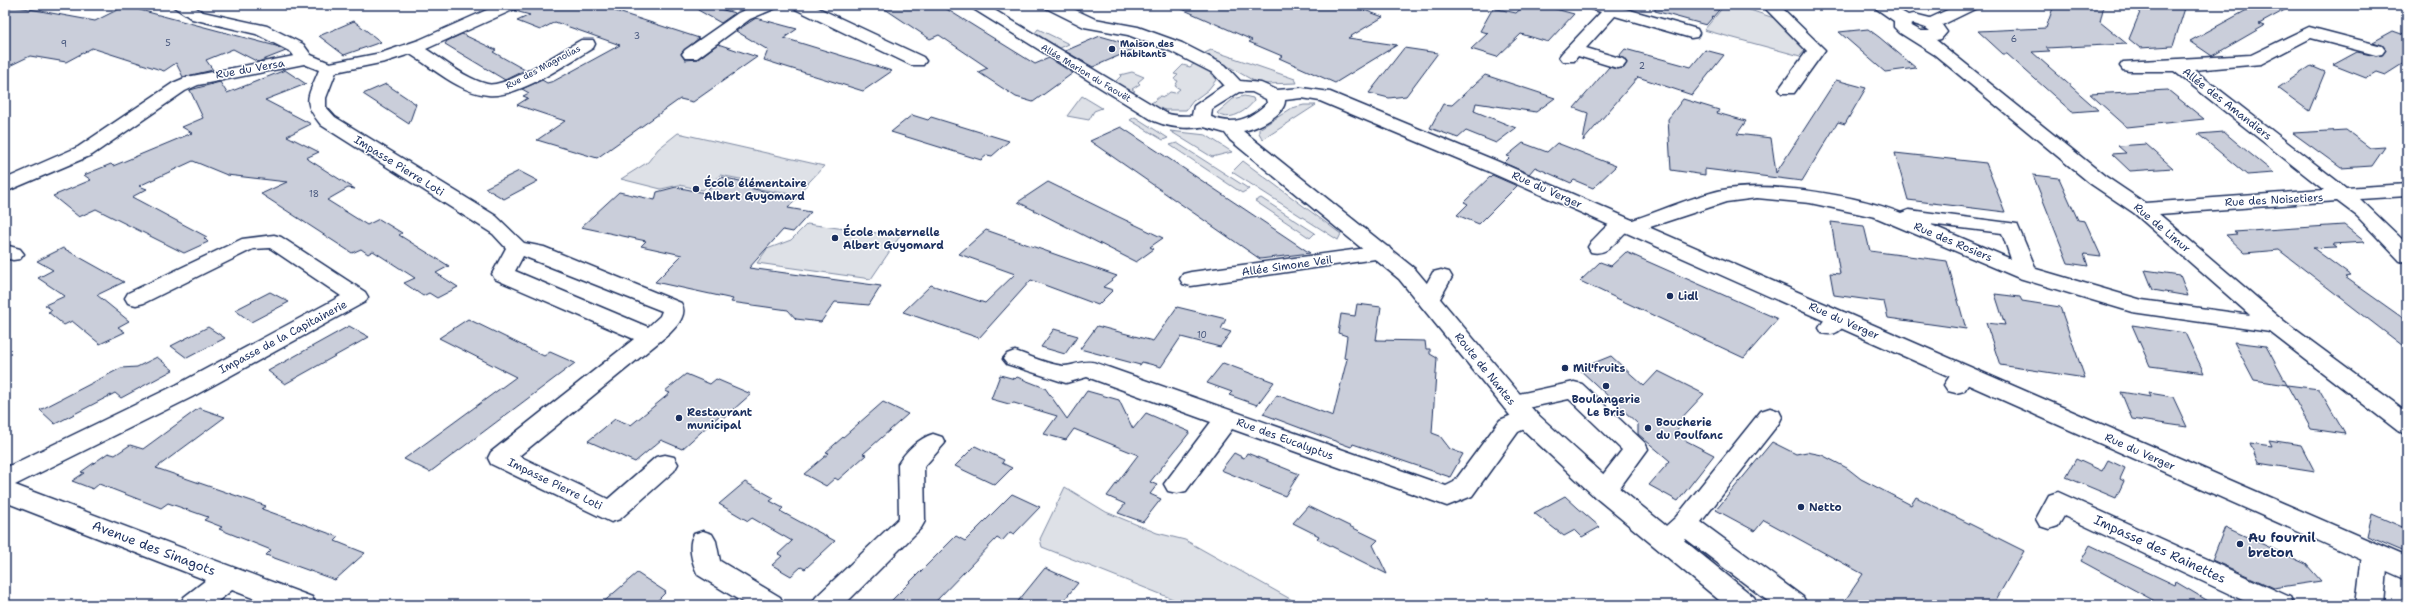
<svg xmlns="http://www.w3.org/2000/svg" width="2412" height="610" font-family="'Shantell Sans',sans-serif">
<rect width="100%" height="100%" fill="#fff"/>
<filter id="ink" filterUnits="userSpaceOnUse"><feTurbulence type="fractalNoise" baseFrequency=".025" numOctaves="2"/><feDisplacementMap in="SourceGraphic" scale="8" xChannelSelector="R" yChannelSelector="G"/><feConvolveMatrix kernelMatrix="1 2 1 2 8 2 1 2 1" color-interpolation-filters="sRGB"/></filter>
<g filter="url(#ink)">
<path fill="#dee1e7" stroke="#7c88a2" d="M1725,5H1735L1777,19L1807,48L1800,56L1704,30Z
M1038,29L1069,44L1060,48L1035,33Z
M1211,50L1295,79L1297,83L1265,84L1254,81L1205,53Z
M1195,63L1206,68L1216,80L1208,90L1193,101L1186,110H1165L1149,105L1160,96L1164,97L1170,92L1175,93L1180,89L1175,86L1178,81L1174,79L1178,75L1174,74L1183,65L1190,67Z
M1132,72L1144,77L1138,82L1140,84L1132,89L1135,91L1129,94L1113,84L1121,76L1120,75Z
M1082,96L1102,108L1094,111L1089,120L1067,116Z
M1244,96L1253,98L1254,101C1247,111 1228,123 1217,113L1233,99Z
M1304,105H1316L1265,138L1263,140L1259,133V129L1292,108Z
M1135,117L1168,138L1163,140L1130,120Z
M1170,131L1206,135L1232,152L1212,157Z
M678,133L824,166L797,195L753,188L755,182L720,175L703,190L679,185L661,189L621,179L648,162L658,149Z
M1177,143L1249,189L1242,193L1170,145Z
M1243,161L1341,234L1338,240L1232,172Z
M1261,198L1315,233L1310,238L1255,201Z
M807,224L900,236L871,279L757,263L767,249L791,240Z
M1065,487L1106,512L1157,533L1185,540L1301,605H1188L1042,547L1040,539Z"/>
<path fill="#caceda" stroke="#1b2f5e" d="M520,5H623L615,11L699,38L681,53L685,60L698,59L718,44L757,57L693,102L680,99L597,158L537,140L565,121L517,105L528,98L523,96L529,93L522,89L542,80L547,83L554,81L620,45L555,22L540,30L517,21L530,15L515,11Z
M700,5H703L735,13L721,23L698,10Z
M879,5H940L1035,64L1049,58L1073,73L1033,102L1016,97L978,72L988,68L939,35L930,39Z
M1173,5H1351L1383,17L1348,38L1397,45L1335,83L1279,58L1282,56L1249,42L1252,40Z
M1525,5H1541L1574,14L1548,42L1521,34L1497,57L1471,49L1488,33L1480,31L1493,8L1516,13Z
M1655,5H1703L1719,10L1706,25L1655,11Z
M2054,5H2104L2100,22L2127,44L2046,48L2050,51L2032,52L2098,110L2072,112L2007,54H2003L1978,31L2046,28Z
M2143,5H2186L2173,46L2140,48L2129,39Z
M2256,5H2294L2259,24L2264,26L2212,56L2190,41Z
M13,6L95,21L125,6L276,46L286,51L258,62L233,49L206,60L213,70L183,77L176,63L164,71L92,48L66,62L30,56L5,68V10Z
M756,18L797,29L784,38L892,71L863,91L764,60L768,50L736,31Z
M354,21L381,42L344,55L319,36Z
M1868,29L1879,37L1916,68L1885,72L1839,32Z
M2393,31L2407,36V61L2385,75L2376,72L2366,78L2333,65L2357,52L2376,56L2382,55L2386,49L2382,45L2373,42Z
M462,34L496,50L493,52L525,70L505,80L445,44L447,41Z
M1100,36L1139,47L1093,67L1065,51Z
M1404,48L1438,53L1406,96L1389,98L1369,93Z
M1625,49L1691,67L1705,50L1724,55L1692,95L1638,77L1583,141L1588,113L1574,108L1609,67L1617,69L1624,68L1627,62L1619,56Z
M2311,66L2325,72L2309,111L2278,88Z
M285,70L306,84L265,100L311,124L287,136L319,152L306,158L355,189L348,188L327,200L367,225L379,219L402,233L399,235L449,266L436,273L458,287L437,298L429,293L423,296L404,283L415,278L373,251L368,254L361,249L352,253L261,194L287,182L227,175L193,161L139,186L147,189L132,197L207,237L204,238L208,242L184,253L96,209L79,217L53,196L91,180L84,175L111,164L113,166L192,133L182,127L203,118L190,90L220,82L227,93Z
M1485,75L1555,98L1536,112L1476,103L1474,111L1516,128L1496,143L1466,131L1458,138L1430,128L1443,104L1452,105Z
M1836,80L1866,88L1845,124L1838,122L1802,181L1705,169V175L1671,170L1668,119L1683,99L1719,110L1717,113L1746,121L1737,134L1771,138L1776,173Z
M386,84L416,104L409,124L363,94Z
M2168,90L2204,119L2127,127L2090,94Z
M912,115L928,120L931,117L1009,141L992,156L987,155L981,160L891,132Z
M1121,127L1180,166L1310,253L1260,259L1090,141Z
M2346,130L2370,148L2385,147L2372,166L2341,168L2293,133Z
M2224,132L2237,143L2274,173L2247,175L2198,134Z
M1523,143L1547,152L1557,143L1616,166L1593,188L1574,180L1571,183L1535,167L1529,174L1504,163L1510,157L1507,156Z
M2146,144L2173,168L2130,171L2112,154L2126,153L2118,146Z
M1895,153L1986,163L2005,212L1908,200Z
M519,171L538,181L504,199L485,188Z
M1492,175L1517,186L1479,224L1457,215L1468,204L1464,202Z
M2033,175L2059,178L2078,220L2085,221L2101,256L2084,254L2088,266L2068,263Z
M721,177L754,184L749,188L797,198L788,208L811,212L793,232L783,230L749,268L881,286L869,305L835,302L821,322L796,319L788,310L731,302L733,299L655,282L682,255L641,246L646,241L581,227L619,192L655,200L657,192L676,187L705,193Z
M1048,182L1117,216L1163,238L1150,247L1154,249L1136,262L1018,202Z
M1831,222L1864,226L1870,251L1947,261L1966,329L1888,318L1884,302L1834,295L1830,273L1840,274Z
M2344,225L2365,242L2333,244L2337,247L2313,248L2351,276L2345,277L2407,321V349L2279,250L2245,253L2226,235L2237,234L2234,232Z
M986,230L1117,276L1103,287L1113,290L1098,305L1031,280L979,338L903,312L931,285L985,303L1015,274L959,254Z
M63,248L124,282L97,295L129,321L118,327L125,332L100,344L72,321L64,325L48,312L52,310L45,305L65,296L38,278L53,270L37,261Z
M1626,252L1762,312L1778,319L1744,358L1580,281L1600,262L1611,266Z
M2145,270L2180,275L2188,296L2153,290Z
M270,292L289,302L251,322L235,310Z
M1995,294L2020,297L2022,301L2060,307L2085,378L2000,365L1986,323L2005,325Z
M1357,304L1381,307L1376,340L1425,341L1426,349H1430V354L1437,358L1432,433L1440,436L1450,449L1463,454L1450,477L1353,444L1351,447L1263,414L1277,395L1333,416L1347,359L1344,358L1347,336L1338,333L1341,314L1355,316Z
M1177,307L1226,319L1221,329L1231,332L1220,347L1181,337L1161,367L1142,362L1140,365L1080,349L1097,326L1153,341Z
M468,319L544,356L550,352L575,363L430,472L404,459L516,377L439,338Z
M2132,325L2185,333L2204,373L2150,366Z
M349,326L369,337L285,384L268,371Z
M208,327L225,338L187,358L171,346Z
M1054,329L1078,336L1065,354L1041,347Z
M2234,342L2266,346L2287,385L2254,380Z
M1611,356L1644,386L1658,371L1704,394L1676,424L1680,426L1673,434L1714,455L1678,501L1649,485L1670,461L1638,434V424L1579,369Z
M157,357L173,370L121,398L115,393L55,424L40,410L121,368L137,367Z
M1223,363L1274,382L1257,405L1229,395L1232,392L1207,383Z
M686,374L710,384L716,379L751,394L725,417L720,415L682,449L661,440L635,462L588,441L615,419L631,425L670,393L665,391Z
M1000,375L1015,379L1017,377L1045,388L1067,419L1087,391L1119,400L1133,429L1146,413L1190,432L1150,482L1157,485L1150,494L1161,499L1143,522L1118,513L1125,504L1107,496L1138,455L1074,429L1066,440L1044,434L1057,416L1014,403L1009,404L991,399Z
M2287,385L2319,389L2345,434L2311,429Z
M2121,392L2151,397L2149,393L2173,397L2187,427L2132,419Z
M883,402L908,414L863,454L866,455L838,480L835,478L826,486L804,474L829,453L826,452Z
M199,408L225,417L156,468L266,506L262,509L339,537L335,541L365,553L335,580L266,555L271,550L219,529L222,527L204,520L208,517L168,503L161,508L99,484L93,489L72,481L84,473L81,472L108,453L115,455L130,445L143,449Z
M2269,440L2301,445L2315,472L2258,463L2250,443L2272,446Z
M1772,442L1796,454L1807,452L1822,455L1847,468L1861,479L1911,505L1916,497L2024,551L1993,605H1842L1863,574L1764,520L1755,531L1716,510Z
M975,446L1004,460L1002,463L1012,468L995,485L955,466Z
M1234,453L1244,458L1247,453L1299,474L1285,496L1221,470Z
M2076,459L2102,471L2108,460L2125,468L2120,479L2124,481L2116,498L2066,477Z
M745,482L774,498L770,501L783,508L780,511L835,541L805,569L801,567L791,576L772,565L782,556L778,554L792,541L752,518L748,521L719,504Z
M1012,494L1040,507L1014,534L1010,532L1002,541L997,538L936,601L943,605H887L956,536L965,541Z
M1565,496L1578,508L1600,527L1582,537L1575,530L1564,536L1534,513Z
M1308,506L1378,540L1373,545L1387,574L1317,539L1319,536L1293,523Z
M2372,514L2407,529V553L2367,536Z
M2225,527L2306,564L2321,581L2274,588L2212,560Z
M2090,545L2175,585L2176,582L2215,605H2162L2081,561Z
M1045,568L1078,583L1060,605H1015Z
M637,573L666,592L653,605H600Z"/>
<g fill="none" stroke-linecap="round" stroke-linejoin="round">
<defs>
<path id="minor" d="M171,5H191L203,12L267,26L303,44L311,55L330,63L381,53L419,40L498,5H519L517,8L426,49C445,61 466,79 487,84C505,89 563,50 581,40H593L595,44L593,48C567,63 519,98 488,95C460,93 433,68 410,54L385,62L336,72L326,98V107L335,117L496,216L524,243L544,247L681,303C688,314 678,325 670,333L519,456L608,499L656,457L665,455L674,457L678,464L674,471L620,519L611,522L491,464L488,458L491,452L634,339L495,279L492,274L506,248L493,234L321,125C301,100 308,98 319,70L304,64L198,85L185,91L92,155L5,192V179L78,147L173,83L187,77L294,56L291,52L256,34L192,19ZM523,256L662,311L660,316L648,327L515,271Z
M756,5H778L776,8L750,19L697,58H685L682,54L685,50L738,13Z
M791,5H812L923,57L926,61L923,65H911L793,8Z
M967,5H986L1166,113C1181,119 1196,113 1211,117L1213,121L1211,125C1191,130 1171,128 1154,121Z
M1586,5H1612L1697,29L1699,33L1697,37L1691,38L1615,16L1586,48L1623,59L1626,63L1623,67L1617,68L1578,56L1574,61H1562L1559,57L1562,53L1601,12L1588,8Z
M1762,5H1779L1825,50L1794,93H1782L1779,89L1807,51Z
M1871,5H1890L1908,15L1914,14L1930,18L1958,5H1979L1977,8L1942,25L1947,32L1941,39L1936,40L2105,176L2145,203L2324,190L2174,71H2129L2123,70L2120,66L2123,62L2251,55L2309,27L2382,46L2385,50L2382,54L2376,55L2311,38L2261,64L2194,70L2346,188L2407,184V196L2360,199L2407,244V262L2400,261L2357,216L2337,201L2159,214L2284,321L2407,412V434L2398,431L2270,332L2132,312L2019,278L1875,217L1810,203L1757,198L1726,202L1638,231L1626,232C1615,242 1607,256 1591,252L1588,247L1591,242C1601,233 1615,212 1630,221C1660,211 1691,197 1722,190C1769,181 1857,195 1901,213L1909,210L2017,224L2036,269L2142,300L2250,315L2134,213L2091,184L1935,55L1900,33L1894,27V21ZM1914,24L1926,28L1930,31H1921L1910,25ZM1929,224L2002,233L2011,259Z
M274,235L281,237L365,292L368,297L365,302L192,397L15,485L312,597L316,605H271L232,590L213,605H180L184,597L206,580L5,502V468L176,385L341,296L270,248L253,249L144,303L136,305L128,303L125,298L128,293L242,239Z
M5,245L20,249L24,254L20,259L13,260L5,258Z
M1382,246L1389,247L1392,252L1389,257L1191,286L1183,284L1180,279L1183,274L1191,272Z
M1441,270L1449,272L1452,277L1437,304L1429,306L1421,304L1418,299L1433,272Z
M1838,311L1846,313L1849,318C1842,330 1836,337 1822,333L1819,328C1824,320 1828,313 1838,311Z
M1015,351C1030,356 1047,364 1063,366C1073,367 1081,359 1096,363L1446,486L1454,482L1500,420L1526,409L1535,412L1538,418L1535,424L1518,432L1472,496L1447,506L1232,429L1186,491L1177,493L1168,491L1164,484L1211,422L1087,377L1066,383L1007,364L1003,359L1007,354Z
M1963,366L1971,368L1975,374L1964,391L1956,393L1948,391L1944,385L1955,368Z
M1574,382L1582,384L1645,443L1648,449L1613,497L1604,500L1595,497L1591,490L1622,450L1569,399L1513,411L1505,409L1501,403L1505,397Z
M1770,408L1779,411L1782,417L1779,423L1701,522L1803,597L1807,605H1773L1686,539C1676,548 1670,553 1657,548L1653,541L1657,534L1676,517L1761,411Z
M933,434L942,437L945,443L924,467L925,521L921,528L844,605H812L816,597L899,518L898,464C905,452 919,438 933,434Z
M2058,492L2290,597L2294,605H2253L2064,516L2058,526L2049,529L2040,526L2036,519L2049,495Z
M703,531L712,534L716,541L720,561L780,597L784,605H747L698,575C692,563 687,545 694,534Z
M2375,544L2384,548L2388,555L2384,605H2356L2362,555L2366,548Z"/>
<path id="major" d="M1044,5H1065L1095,19L1138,27L1182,43L1225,65L1240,81L1261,83L1277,90L1302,88L1330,92L1499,162L2407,557V580L1485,170L1320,101L1302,98L1285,100C1286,115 1255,129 1243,131L1415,269L1535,412L1613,483L1754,597L1758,605H1725L1595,497L1517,424L1399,279L1230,140L1225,133L1197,125L1192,115L1194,106L1224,85L1213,73L1170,51L1128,35L1084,27L1046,8ZM1239,92H1252L1266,99L1267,103C1250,119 1234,126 1211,117L1212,109Z"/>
</defs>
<use href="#minor" stroke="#1b2f5e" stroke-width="3"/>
<use href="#major" stroke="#1b2f5e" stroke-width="3"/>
<use href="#minor" fill="#fff" fill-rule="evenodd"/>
<use href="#major" fill="#fff" fill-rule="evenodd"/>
</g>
</g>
<g fill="#1b2f5e" stroke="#fff" stroke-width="1.5">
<circle cx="1112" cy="49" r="4"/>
<circle cx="696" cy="189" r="4"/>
<circle cx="835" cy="238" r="4"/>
<circle cx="1670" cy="296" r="4"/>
<circle cx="1565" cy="368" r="4"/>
<circle cx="1606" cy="386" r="4"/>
<circle cx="679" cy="418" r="4"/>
<circle cx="1648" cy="428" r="4"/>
<circle cx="1801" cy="507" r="4"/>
<circle cx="2240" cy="544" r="4"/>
</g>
<g text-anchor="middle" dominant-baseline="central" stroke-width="3" stroke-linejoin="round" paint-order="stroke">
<g font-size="9" fill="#47577d">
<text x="637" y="36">3</text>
<text x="2014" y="39">6</text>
<text x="168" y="43">5</text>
<text x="64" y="44">9</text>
<text x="1642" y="66">2</text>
<text x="314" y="194">18</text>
<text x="1202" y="335">10</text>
</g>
<g font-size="9" font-weight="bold" fill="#1b2f5e" stroke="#fff" text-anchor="start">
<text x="1120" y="44">Maison des<tspan x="1120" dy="10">Habitants</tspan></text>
</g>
<g font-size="9" fill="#1b2f5e" stroke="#fff">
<text transform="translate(543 67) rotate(-28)">Rue des Magnolias</text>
<text transform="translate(1086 73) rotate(31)">Allée Marion du Faouët</text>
</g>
<g font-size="11" fill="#1b2f5e" stroke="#fff">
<text transform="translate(250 69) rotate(-10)">Rue du Versa</text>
<text transform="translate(2227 104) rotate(38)">Allée des Amandiers</text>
<text transform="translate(399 166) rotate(32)">Impasse Pierre Loti</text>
<text transform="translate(1547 190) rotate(24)">Rue du Verger</text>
<text transform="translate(2274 200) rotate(-3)">Rue des Noisetiers</text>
<text transform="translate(2162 228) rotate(40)">Rue de Limur</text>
<text transform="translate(1953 242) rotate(23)">Rue des Rosiers</text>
<text transform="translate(1287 266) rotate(-8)">Allée Simone Veil</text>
<text transform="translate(1844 321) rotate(24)">Rue du Verger</text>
<text transform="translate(283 337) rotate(-28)">Impasse de la Capitainerie</text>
<text transform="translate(1485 369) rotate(51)">Route de Nantes</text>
<text transform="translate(1285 439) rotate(20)">Rue des Eucalyptus</text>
<text transform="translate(2140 452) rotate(24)">Rue du Verger</text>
<text transform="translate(555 484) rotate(26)">Impasse Pierre Loti</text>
</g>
<g font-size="11" font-weight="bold" fill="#1b2f5e" stroke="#fff" text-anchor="start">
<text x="704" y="183">École élémentaire<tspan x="704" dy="13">Albert Guyomard</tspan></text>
<text x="843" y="232">École maternelle<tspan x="843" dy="13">Albert Guyomard</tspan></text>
<text x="1678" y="296">Lidl</text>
<text x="1573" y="368">Mil'fruits</text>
<text x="1606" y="399" text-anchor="middle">Boulangerie<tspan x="1606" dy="13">Le Bris</tspan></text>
<text x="687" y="412">Restaurant<tspan x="687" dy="13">municipal</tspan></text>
<text x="1656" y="422">Boucherie<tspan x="1656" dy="13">du Poulfanc</tspan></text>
<text x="1809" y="507">Netto</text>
</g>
<g font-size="13" font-weight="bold" fill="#1b2f5e" stroke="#fff" text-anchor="start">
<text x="2248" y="537">Au fournil<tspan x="2248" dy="15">breton</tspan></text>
</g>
<g font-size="13" fill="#1b2f5e" stroke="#fff">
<text transform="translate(154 548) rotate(21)">Avenue des Sinagots</text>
<text transform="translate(2160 549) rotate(25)">Impasse des Rainettes</text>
</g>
</g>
<rect width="2412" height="610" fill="none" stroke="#fff" stroke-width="20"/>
<rect x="10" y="10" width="2392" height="590" fill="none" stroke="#1b2f5e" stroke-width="1.5" filter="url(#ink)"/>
</svg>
